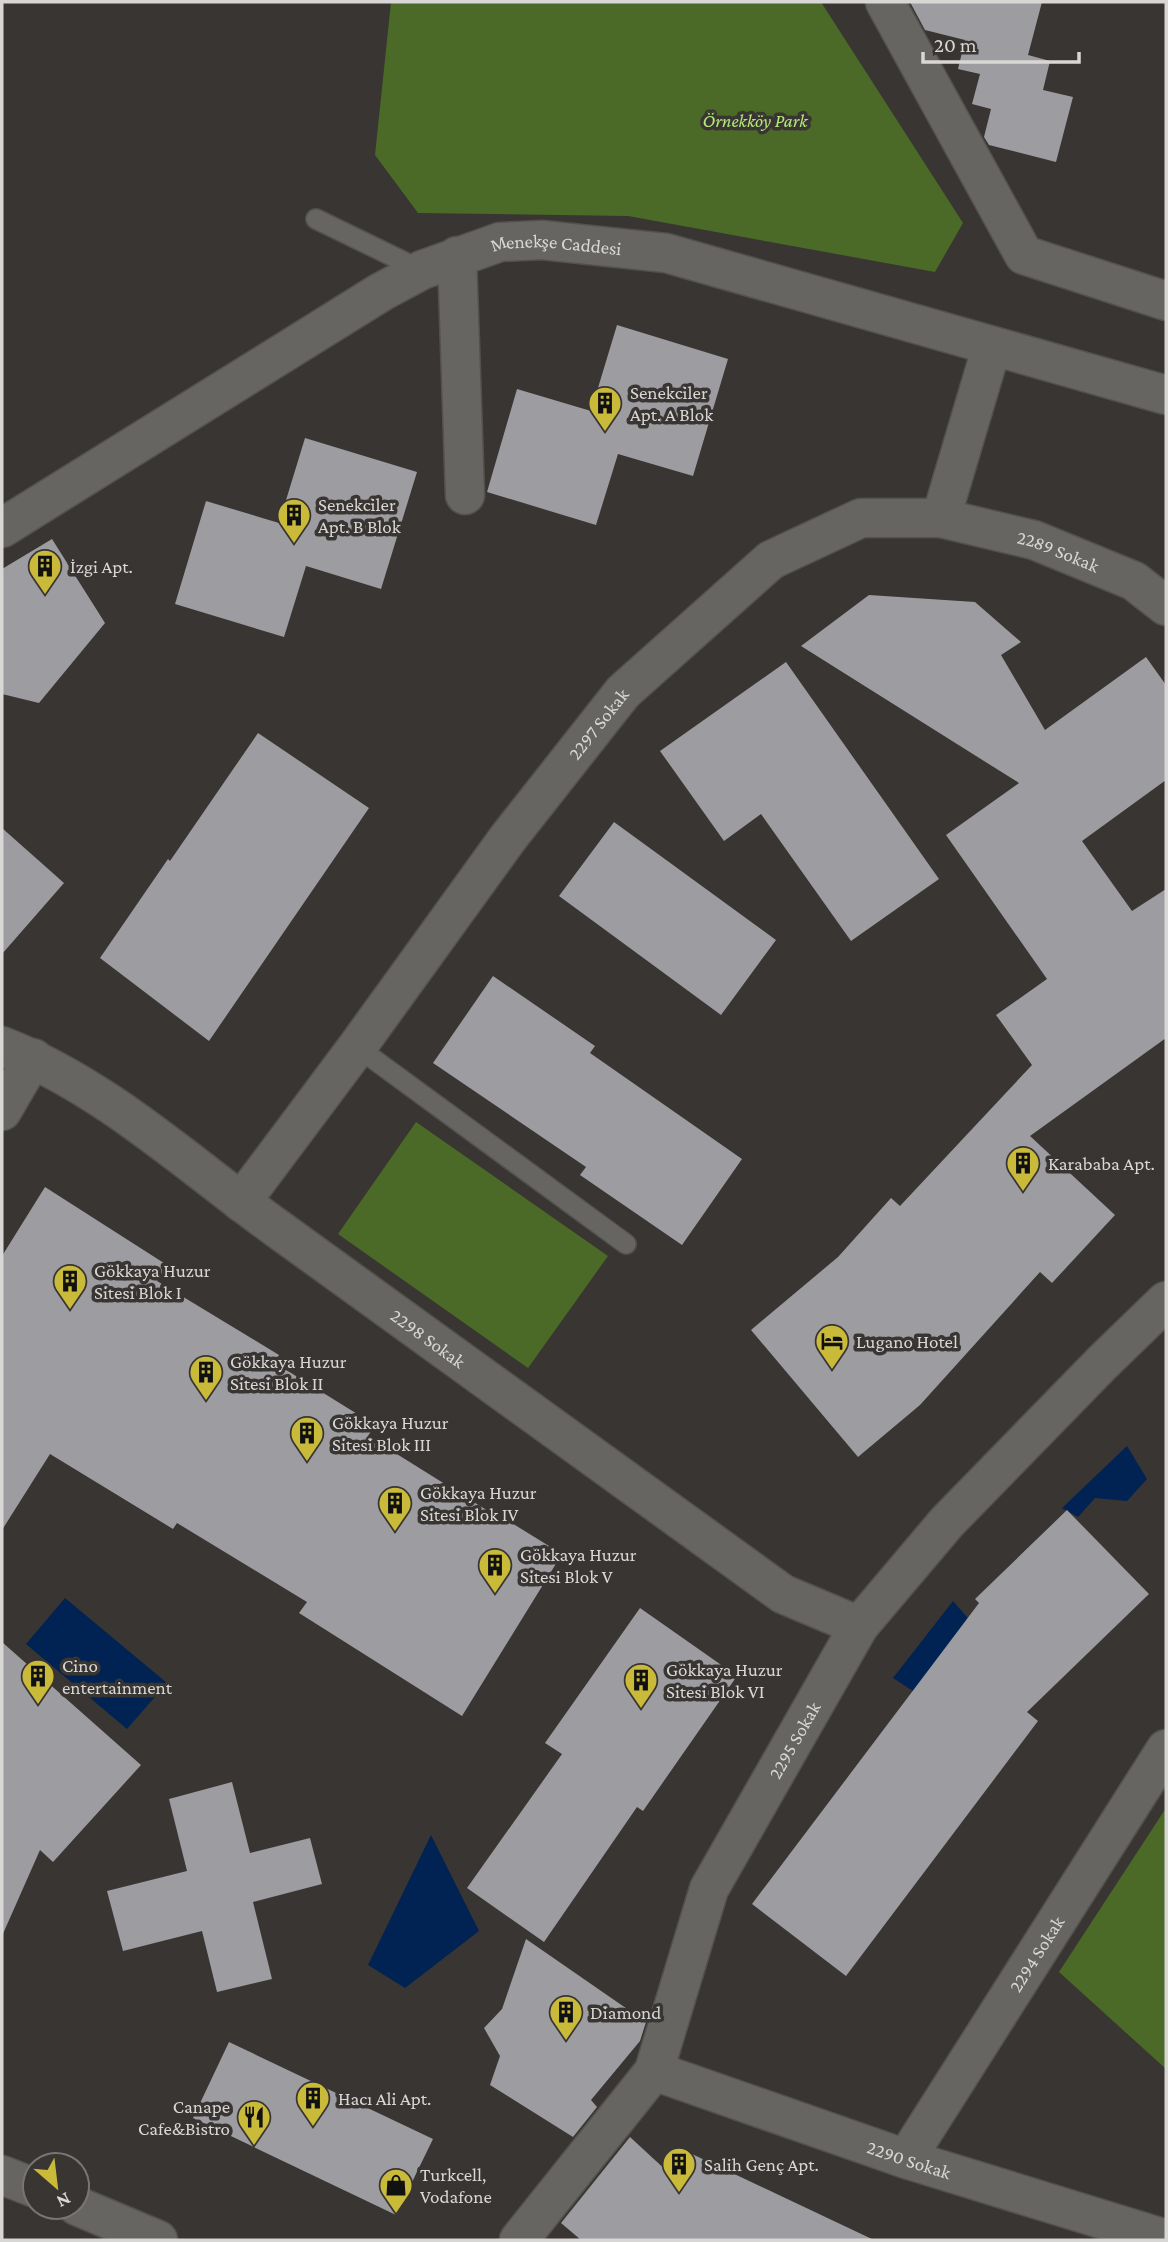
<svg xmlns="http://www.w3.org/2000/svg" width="1168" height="2242" font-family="'Crimson Pro',serif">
<rect width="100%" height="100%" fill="#383532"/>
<path fill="#4b6a27" d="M391,2H821L963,223L935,272L628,216L418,213L375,155Z
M416,1122L608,1256L528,1368L338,1234Z
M1166,1808V2069L1059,1972Z"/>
<path fill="#002354" d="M1127,1446L1147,1479L1127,1501L1095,1498L1078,1517L1062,1508Z
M65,1598L167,1683L127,1729L26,1644Z
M953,1601L979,1631L930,1702L893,1678Z
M431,1835L479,1931L405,1988L368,1965Z"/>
<path fill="#9c9ca1" d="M910,2H1042L1028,55L1050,61L1043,90L1073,97L1056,162L989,145L984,137L991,109L972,104L980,74L958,69L965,40L925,30Z
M617,325L728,359L693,476L618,454L596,525L487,492L517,389L591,411Z
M305,438L417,472L381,589L306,566L284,637L175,604L206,501L279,523Z
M52,539L105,623L39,703L2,694V569Z
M869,595L975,602L1021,642L1001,655L1045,730L1146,657L1166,685V780L1082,841L1132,911L1166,889V1038L1030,1136L1115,1215L1052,1283L1040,1272L920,1405L858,1457L751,1330L838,1257L891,1198L900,1206L1032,1065L996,1015L1047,979L946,835L1019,783L801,646Z
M786,662L939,879L851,941L761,814L724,841L660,751Z
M258,733L369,808L209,1041L100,958L168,859L170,861Z
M614,822L776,940L721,1015L559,896Z
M2,828L64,883L2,954Z
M493,976L595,1046L590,1053L742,1159L682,1245L580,1175L586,1167L433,1063Z
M45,1187L167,1265L157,1281L279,1355L275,1363L375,1425L368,1436L501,1519L502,1517L562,1554L462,1716L299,1613L307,1602L177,1523L173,1529L50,1454L2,1530V1256Z
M1067,1510L1149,1594L1027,1712L1038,1721L846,1976L752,1904L979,1603L975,1599Z
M640,1608L737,1676L643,1811L637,1807L544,1942L467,1888L562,1754L545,1743Z
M2,1642L141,1765L53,1862L40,1850L2,1936Z
M232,1782L250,1853L310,1838L322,1884L253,1902L272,1979L217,1992L202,1931L123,1951L107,1891L187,1871L169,1799Z
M526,1939L646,2022L640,2041L591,2100L597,2107L573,2137L490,2085L500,2056L484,2028L502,2009Z
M229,2042L433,2139L396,2215L193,2118Z
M630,2137L669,2173L692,2154L874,2240H581L561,2223Z"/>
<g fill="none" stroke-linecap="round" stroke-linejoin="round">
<defs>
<path id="service" d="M316,219L421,270
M357,1047L626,1244"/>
<g id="minor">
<path d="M885,2L1024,255L1166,301"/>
<path d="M457,256L465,495"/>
<path id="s1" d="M941,518L1034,540L1134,581L1166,606"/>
<path id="s2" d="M2,528L381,292L422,270L500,242L542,240L666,253L1166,395"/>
<path id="s3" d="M2,1046C105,1086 189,1165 278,1229C446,1351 614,1473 783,1594L859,1626"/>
<path d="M2,1111L33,1058"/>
<path id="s4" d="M241,1202L357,1047L508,838L623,692L771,560L861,518H941L992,346"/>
<path id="s5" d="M654,2071L906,2159L1166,2239"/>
<path id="s6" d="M906,2159L1166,1749"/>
<path id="s7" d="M519,2240L654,2071L709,1889L859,1626L947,1522L1102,1363L1166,1301"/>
</g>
<path id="tertiary" d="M2,2175L35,2188
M77,2206L158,2240"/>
</defs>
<use href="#service" stroke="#53514e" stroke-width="22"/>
<use href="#minor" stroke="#53514e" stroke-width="41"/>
<use href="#tertiary" stroke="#53514e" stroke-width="41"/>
<use href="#service" stroke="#676561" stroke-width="19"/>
<use href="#minor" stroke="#676561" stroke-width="38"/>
<use href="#tertiary" stroke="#676561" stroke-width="38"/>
</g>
<defs>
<symbol id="building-pin" viewBox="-11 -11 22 30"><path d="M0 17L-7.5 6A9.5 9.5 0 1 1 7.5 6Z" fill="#caba3a" stroke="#383532"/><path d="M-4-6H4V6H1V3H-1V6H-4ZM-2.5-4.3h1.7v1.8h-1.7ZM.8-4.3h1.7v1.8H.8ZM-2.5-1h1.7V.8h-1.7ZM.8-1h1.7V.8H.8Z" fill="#111"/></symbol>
<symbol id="hotel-pin" viewBox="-11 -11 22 30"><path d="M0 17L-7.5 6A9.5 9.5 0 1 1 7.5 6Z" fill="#caba3a" stroke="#383532"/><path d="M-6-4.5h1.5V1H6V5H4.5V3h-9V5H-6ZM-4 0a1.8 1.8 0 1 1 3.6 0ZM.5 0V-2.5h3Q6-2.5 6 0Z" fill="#111"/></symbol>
<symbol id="restaurant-pin" viewBox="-11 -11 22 30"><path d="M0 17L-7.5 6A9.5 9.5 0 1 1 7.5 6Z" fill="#caba3a" stroke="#383532"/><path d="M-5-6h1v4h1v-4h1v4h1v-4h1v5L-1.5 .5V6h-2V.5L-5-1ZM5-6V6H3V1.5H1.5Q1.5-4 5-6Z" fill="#111"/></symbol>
<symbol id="shop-pin" viewBox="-11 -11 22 30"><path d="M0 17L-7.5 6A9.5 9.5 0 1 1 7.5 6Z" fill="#caba3a" stroke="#383532"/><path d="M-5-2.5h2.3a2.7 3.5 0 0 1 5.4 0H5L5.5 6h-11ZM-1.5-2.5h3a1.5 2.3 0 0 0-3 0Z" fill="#111"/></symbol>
</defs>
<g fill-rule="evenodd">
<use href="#building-pin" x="586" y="384" width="38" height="52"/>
<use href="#building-pin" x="275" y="496" width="38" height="52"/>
<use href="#building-pin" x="26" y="547" width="38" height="52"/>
<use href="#building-pin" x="1004" y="1144" width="38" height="52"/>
<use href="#building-pin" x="51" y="1262" width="38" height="52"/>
<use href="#hotel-pin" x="813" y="1322" width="38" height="52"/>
<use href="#building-pin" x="187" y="1353" width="38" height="52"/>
<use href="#building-pin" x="288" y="1414" width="38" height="52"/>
<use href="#building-pin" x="376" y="1484" width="38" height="52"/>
<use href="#building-pin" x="476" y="1546" width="38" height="52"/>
<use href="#building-pin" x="19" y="1657" width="38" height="52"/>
<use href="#building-pin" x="622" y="1661" width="38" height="52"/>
<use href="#building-pin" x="547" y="1993" width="38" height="52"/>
<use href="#building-pin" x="294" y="2079" width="38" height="52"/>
<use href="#restaurant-pin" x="235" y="2098" width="38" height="52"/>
<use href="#building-pin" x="660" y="2145" width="38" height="52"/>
<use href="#shop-pin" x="377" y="2166" width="38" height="52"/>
</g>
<g text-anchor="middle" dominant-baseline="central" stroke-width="7" stroke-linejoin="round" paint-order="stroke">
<g font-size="19" font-style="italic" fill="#b3e978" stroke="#383532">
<text x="755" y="120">Örnekköy Park</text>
</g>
<g font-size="19" fill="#d9d7d5" stroke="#383532">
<text stroke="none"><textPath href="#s2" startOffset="632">Menekşe Caddesi</textPath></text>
<text stroke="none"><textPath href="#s1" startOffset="122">2289 Sokak</textPath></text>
<text stroke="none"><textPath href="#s4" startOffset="597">2297 Sokak</textPath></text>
<text stroke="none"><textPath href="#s3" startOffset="518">2298 Sokak</textPath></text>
<text stroke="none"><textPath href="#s7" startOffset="578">2295 Sokak</textPath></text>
<text stroke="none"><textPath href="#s6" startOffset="243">2294 Sokak</textPath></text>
<text stroke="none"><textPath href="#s5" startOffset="270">2290 Sokak</textPath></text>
</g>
<g font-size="19" fill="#d9d7d5" stroke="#383532" text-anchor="start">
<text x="630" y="392">Senekciler<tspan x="630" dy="22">Apt. A Blok</tspan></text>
<text x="318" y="504">Senekciler<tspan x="318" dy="22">Apt. B Blok</tspan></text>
<text x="70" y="566">İzgi Apt.</text>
<text x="1048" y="1163">Karababa Apt.</text>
<text x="94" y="1270">Gökkaya Huzur<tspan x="94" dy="22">Sitesi Blok I</tspan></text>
<text x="856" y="1341">Lugano Hotel</text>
<text x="230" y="1361">Gökkaya Huzur<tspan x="230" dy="22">Sitesi Blok II</tspan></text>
<text x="332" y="1422">Gökkaya Huzur<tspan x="332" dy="22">Sitesi Blok III</tspan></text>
<text x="420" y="1492">Gökkaya Huzur<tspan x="420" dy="22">Sitesi Blok IV</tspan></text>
<text x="520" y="1554">Gökkaya Huzur<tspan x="520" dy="22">Sitesi Blok V</tspan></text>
<text x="62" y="1665">Cino<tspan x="62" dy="22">entertainment</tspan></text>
<text x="666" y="1669">Gökkaya Huzur<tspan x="666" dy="22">Sitesi Blok VI</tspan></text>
<text x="590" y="2012">Diamond</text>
<text x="338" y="2098">Hacı Ali Apt.</text>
<text x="230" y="2106" text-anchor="end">Canape<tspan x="230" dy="22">Cafe&amp;Bistro</tspan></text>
<text x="704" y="2164">Salih Genç Apt.</text>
<text x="420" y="2174">Turkcell,<tspan x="420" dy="22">Vodafone</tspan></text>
</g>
</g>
<rect width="1168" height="2242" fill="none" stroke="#d9d7d5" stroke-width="7"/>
<g transform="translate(56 2186) rotate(152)"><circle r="33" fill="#383532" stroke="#787673" stroke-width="2"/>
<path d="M0-5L12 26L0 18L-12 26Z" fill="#caba3a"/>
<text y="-10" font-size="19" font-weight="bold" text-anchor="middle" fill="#d9d7d5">N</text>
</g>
<path d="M923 52v10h156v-10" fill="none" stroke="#d9d7d5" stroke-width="3.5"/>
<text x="934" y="52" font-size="21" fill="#d9d7d5" stroke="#383532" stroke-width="5" paint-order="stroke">20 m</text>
</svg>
